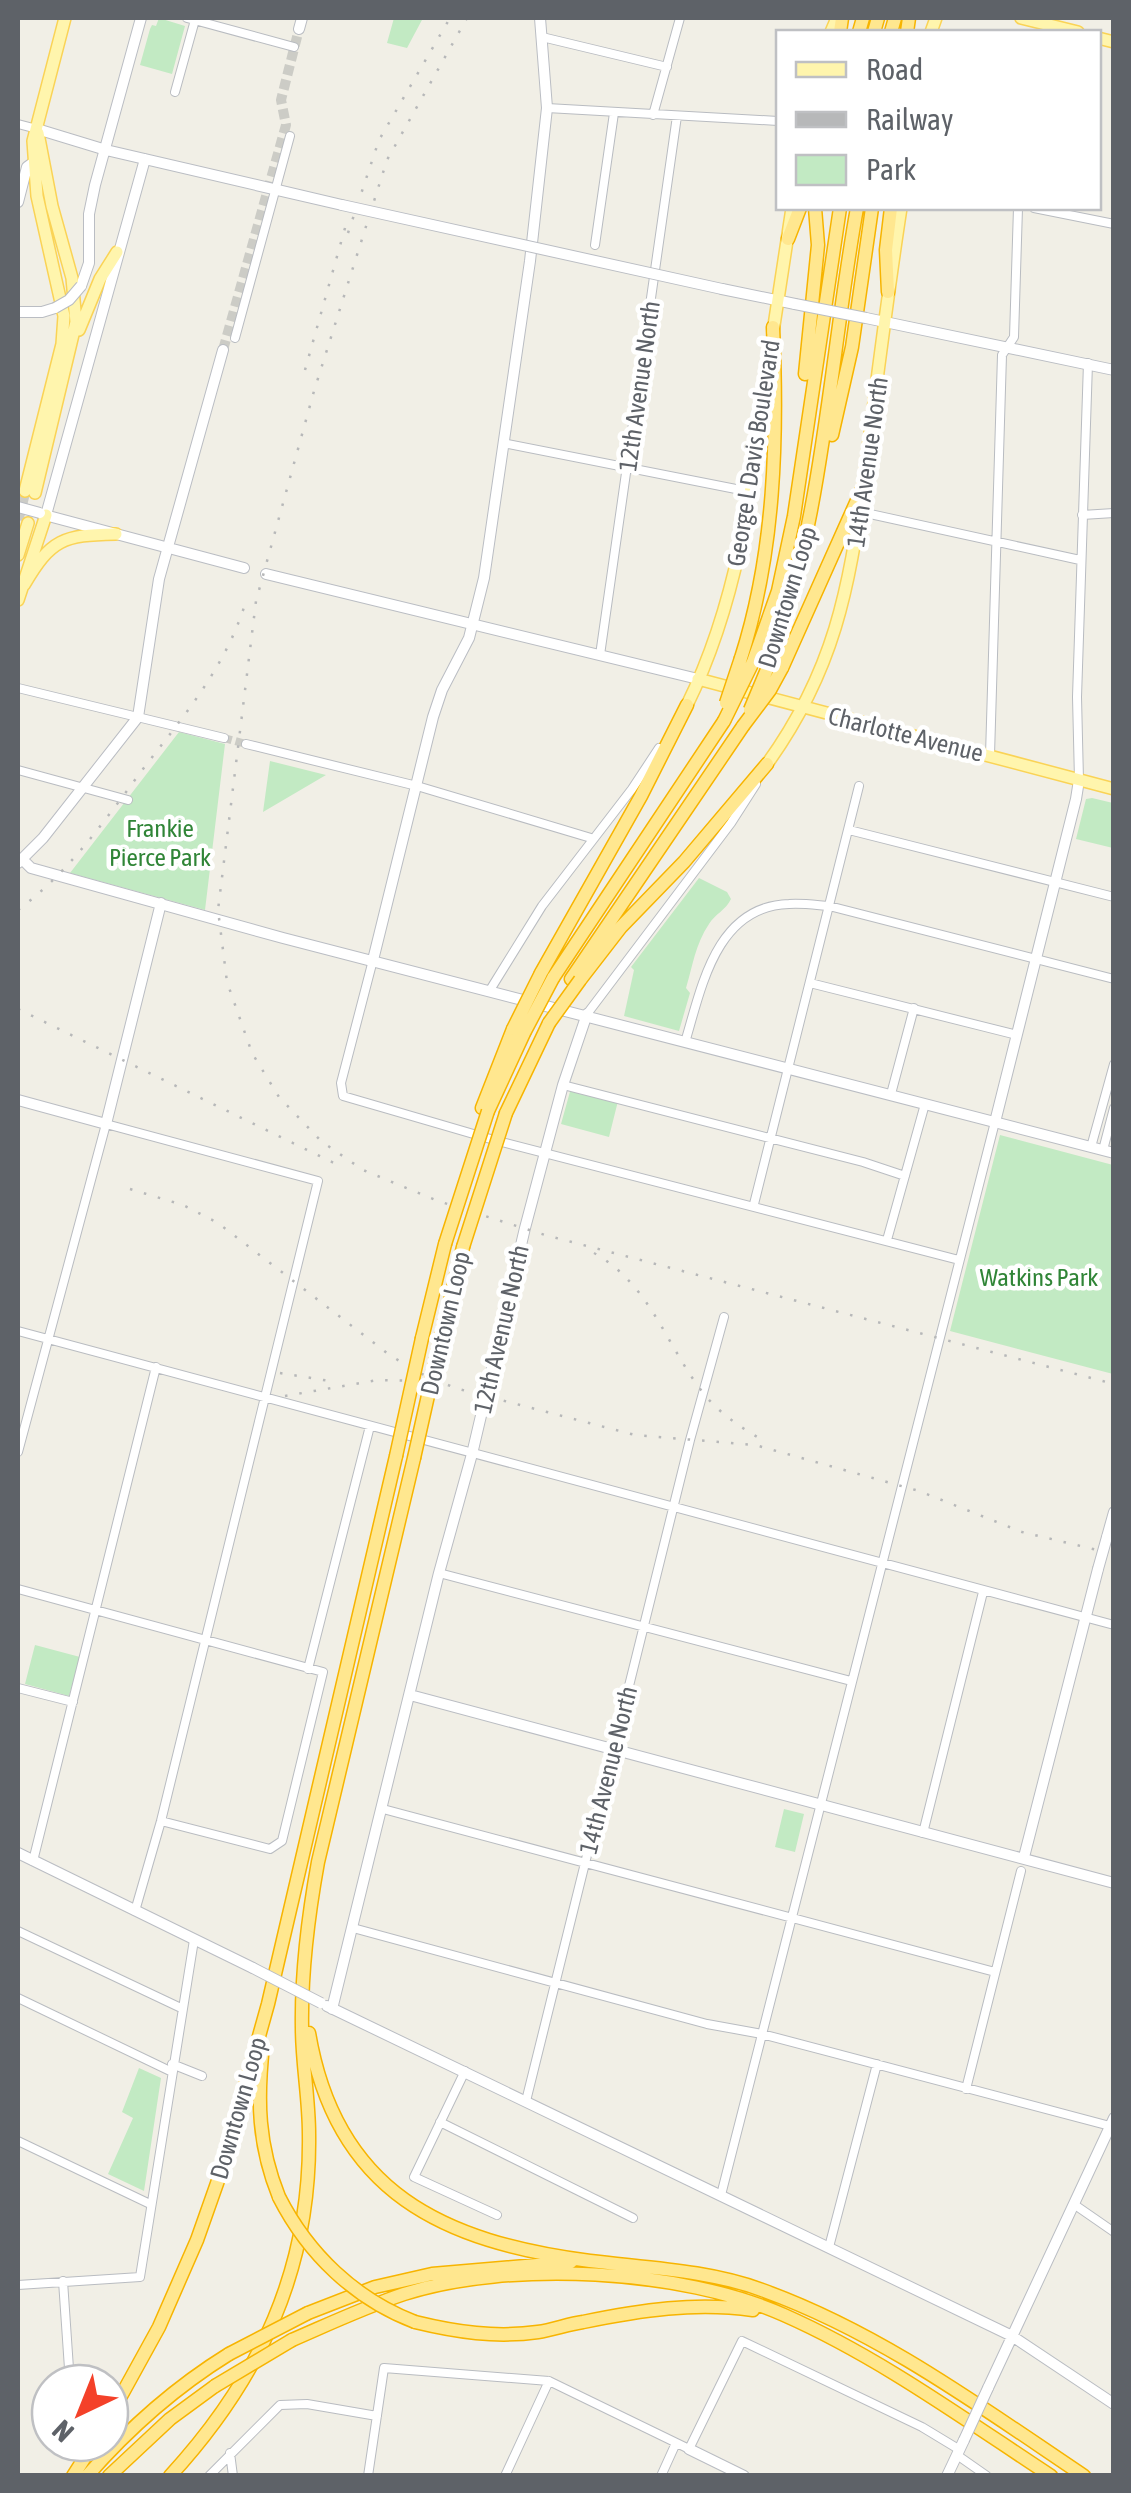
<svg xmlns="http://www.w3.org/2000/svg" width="1131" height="2493" font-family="'Asap Condensed',sans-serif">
<rect width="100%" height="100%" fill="#f1efe6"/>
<path fill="#c2eac3" d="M159,18L185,26L172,74L140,65L150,29L152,25L156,26Z
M394,18H423L407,48L387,43Z
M179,732L225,744L205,910L70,873Z
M270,761L326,775L263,812Z
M1092,798L1113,803V848L1076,839L1086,799Z
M699,878L727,892L731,899C726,910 715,914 709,924C695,945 693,965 686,988L690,993L679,1031L624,1016L634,970L631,967Z
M571,1088L618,1101L609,1137L561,1124Z
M1000,1135L1113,1165V1374L950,1331Z
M35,1645L80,1657L69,1696L25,1684Z
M784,1809L804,1814L795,1852L775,1847Z
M139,2068L161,2078L144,2191L108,2174L133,2118L122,2112Z"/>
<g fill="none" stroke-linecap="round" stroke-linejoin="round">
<path stroke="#ccccc6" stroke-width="8" stroke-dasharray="8 4" stroke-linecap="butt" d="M224,738L246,744"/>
<path stroke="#ccccc6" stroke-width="10" stroke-dasharray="10 5" stroke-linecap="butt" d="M223,350L286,125L281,100L299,29"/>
<path stroke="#ccccc6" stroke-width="11" stroke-dasharray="11 5.5" stroke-linecap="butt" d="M18,520L25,491"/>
<defs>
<path id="street" d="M187,18L294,47
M542,37L667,67
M175,92L195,20
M547,108L778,121
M653,115L680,18
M18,124L37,129
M1034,208L1114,224
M595,245L614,113
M235,338L290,136
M503,443L751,492
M861,512L1080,560
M1082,515L1114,513
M600,655L677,116
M18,688L224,738
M246,744L417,786L591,838
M990,755L1002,355L1014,337L1018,208
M18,770L128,800
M1079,780L1077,697L1088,363
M849,830L1114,897
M373,960L341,1083L343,1096L494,1140L959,1260
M810,983L1017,1035
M490,990L542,906L632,789L659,748
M587,1014L731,823L756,784
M686,1039C702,985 717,906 789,904C802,903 816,905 829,906L1114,979
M563,1085L863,1162L905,1176
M891,1094L914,1008
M1091,1147L1114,1064
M1103,1150L1114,1108
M754,1204L859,786
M887,1240L925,1104
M18,1331L1114,1625
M18,1452L106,1124L318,1181L161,1821L135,1911
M439,1573L851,1681
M18,1589L323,1672L282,1841L270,1849L161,1821
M308,1669L370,1426
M18,1688L73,1702
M383,1809L995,1972
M923,1833L983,1592
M33,1861L156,1367
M353,1928L707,2024L762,2034L1110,2126
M18,1931L181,2008
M18,1998L170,2071
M172,2064L202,2076
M465,2071L414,2177L497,2215
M966,2089L1021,1871
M526,2101L690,1440L724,1317
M440,2122L633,2218
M18,2141L150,2204
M721,2195L995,1122
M1075,2205L1114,2232
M829,2247L877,2064
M63,2281L70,2383
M18,2285L140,2277L194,1940
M230,2453L233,2476
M957,2455L987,2476
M209,2476L280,2405L307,2404L377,2416
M368,2476L384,2368L549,2381L689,2449L742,2341L922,2427L960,2450
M505,2476L549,2381
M661,2476L676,2443"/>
<path id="secondary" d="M299,29L302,18
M37,129L106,150L342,205
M18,202L27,167L34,162
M81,286L89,263V214L95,185L141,18
M722,289L795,304
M18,312H42L55,308
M866,318L1114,370
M41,514L244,568
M46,515L145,159
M266,574L698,679
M23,860L31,868L283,938L1114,1153
M18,863L43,838L138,717L159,579L223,350
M373,960L433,717L442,690L469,638L484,578L530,261L547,108L540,18
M18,1100L106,1124L161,903
M995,1122L1076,799L1079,780
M1107,1537L1114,1512
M410,1695L1114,1883
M18,1853L253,1968
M1024,1857L1098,1569
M327,2006L1012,2336L1114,2404
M332,2009L439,1573L472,1454L525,1228L563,1085L587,1014
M988,2388L1114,2118
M689,2449L744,2476
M947,2476L964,2440"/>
<path id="primary" d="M1021,18L1078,32
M831,32L837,18
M931,32L936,18
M1098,38L1114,42
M79,330L100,279L117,252
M773,332L792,208
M25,491L62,344L64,316L37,196L33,141L65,18
M35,493L76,322L72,278L52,206L38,133
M18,555L28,523
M24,585C51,539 63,535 116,534
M18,600L46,515
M698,679L1114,789
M687,705C742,594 754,471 770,351
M767,764C834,671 849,590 864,479C876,389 887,298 901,208"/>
<path id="highway" d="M840,32L842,18
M859,32L863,18
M874,32L878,18
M891,32L895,18
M907,32L909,18
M788,239L800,208
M888,292L886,250L891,208
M805,374L818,245L815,208
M832,435L852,347L872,208
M741,658C775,552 778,438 773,327
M753,662L778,591L794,516L840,208
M768,667C824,519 829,362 857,208
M782,668L863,487
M541,973L641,796L687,705
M553,978L724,721
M571,979L743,726
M580,980L621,927L684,862L767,764
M482,1108L513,1029
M488,1111L524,1033
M506,1113L549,1023
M422,1338L445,1244
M440,1342L463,1247
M309,2033C336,2193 444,2242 590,2261C647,2268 708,2270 762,2290C879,2332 981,2407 1084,2476
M263,2046C257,2100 258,2145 279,2197
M308,2313L375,2287L432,2274L571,2262
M415,2322C456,2332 496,2338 538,2332C553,2330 568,2324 583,2322C641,2310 695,2302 753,2310
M292,2340C329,2324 365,2307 404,2294C510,2260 682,2269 784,2315C879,2357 964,2419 1051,2476
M110,2416L159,2327L197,2240L221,2172L268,2004L396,1456
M73,2476L94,2443
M87,2476C130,2427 174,2388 229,2354
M109,2476L170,2419L215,2386
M170,2476C260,2378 311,2269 309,2134C309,2098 302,2063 302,2028C301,1971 308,1917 318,1862L414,1458"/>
</defs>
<use href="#street" stroke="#b9bcc1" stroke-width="10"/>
<use href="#secondary" stroke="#babdc3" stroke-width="12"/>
<use href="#primary" stroke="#fad356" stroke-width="14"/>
<use href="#highway" stroke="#f7b400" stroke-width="15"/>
<use href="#street" stroke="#fff" stroke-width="8"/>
<use href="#secondary" stroke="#fff" stroke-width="10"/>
<use href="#primary" stroke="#fff5ad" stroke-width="11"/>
<use href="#highway" stroke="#ffe78f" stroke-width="12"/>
<path stroke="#b7b8b9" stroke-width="2.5" stroke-dasharray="2.5 12" stroke-linecap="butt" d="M467,18L387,160L314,391L256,601L218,910L227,982L252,1053L279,1097L321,1141L363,1170L438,1201L545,1235L1114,1384
M348,233L379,140L450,18
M305,370L347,221
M18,910C68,873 103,823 140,773C181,719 225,669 245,604
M18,1009L336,1164
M130,1189L183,1205L218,1223L387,1353L415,1371L455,1388L635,1435L755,1445L919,1491L1022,1532L1114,1554
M594,1253C651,1285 666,1346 704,1394C721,1415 743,1429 766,1442
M280,1373L336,1382
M285,1396L378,1380L426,1381"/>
<defs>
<path id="secondary-bridge" d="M342,205L722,289
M795,304L866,318
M55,308L69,300L81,286
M18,507L40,513
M1098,1569L1107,1537
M253,1968L321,2003
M964,2440L988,2388"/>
<path id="highway-bridge" d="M726,703L741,658
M750,710L768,667
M724,721L753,662
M743,726L770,690L782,668
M549,1023L580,980
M513,1029L541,973
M524,1033L553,978
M445,1244L488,1111
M463,1247L506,1113
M396,1456L422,1338
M414,1458L440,1342
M279,2197C308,2254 355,2299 415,2322
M229,2354L308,2313
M215,2386L292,2340"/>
</defs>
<use href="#secondary-bridge" stroke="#babdc3" stroke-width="12" stroke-linecap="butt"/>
<use href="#highway-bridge" stroke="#f7b400" stroke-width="15" stroke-linecap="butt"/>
<use href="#secondary-bridge" stroke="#fff" stroke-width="10"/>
<use href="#highway-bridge" stroke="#ffe78f" stroke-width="12"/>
</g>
<g text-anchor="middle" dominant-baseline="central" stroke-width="9" stroke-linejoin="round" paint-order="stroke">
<g font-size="25" fill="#5e6268" stroke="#fff">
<text transform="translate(639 386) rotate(-82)">12th Avenue North</text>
<text transform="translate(753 453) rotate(-81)">George L Davis Boulevard</text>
<text transform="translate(867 462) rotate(-82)">14th Avenue North</text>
<text transform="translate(787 597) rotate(-73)">Downtown Loop</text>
<text transform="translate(906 734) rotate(14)">Charlotte Avenue</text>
<text transform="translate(445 1323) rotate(-77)">Downtown Loop</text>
<text transform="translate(501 1329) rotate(-77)">12th Avenue North</text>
<text transform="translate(608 1770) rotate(-76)">14th Avenue North</text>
<text transform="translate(238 2108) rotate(-74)">Downtown Loop</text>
</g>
<g font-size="25" fill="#308537" stroke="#fff">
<text x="160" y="828">Frankie<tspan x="160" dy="29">Pierce Park</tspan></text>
<text x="1039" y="1277">Watkins Park</text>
</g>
</g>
<rect width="1131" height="2493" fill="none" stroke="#5e6268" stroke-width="40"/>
<rect x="776" y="30" width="325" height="180" fill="#ffffff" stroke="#bfc0c3" stroke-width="2.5"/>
<rect x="796" y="62" width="50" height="15" fill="#fff5ad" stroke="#bfc0c3" stroke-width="2.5"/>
<text x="866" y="80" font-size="30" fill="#5e6268">Road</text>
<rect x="796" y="112" width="50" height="15" fill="#b7b8b9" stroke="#bfc0c3" stroke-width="2.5"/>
<text x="866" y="130" font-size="30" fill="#5e6268">Railway</text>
<rect x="796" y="155" width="50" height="30" fill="#c2eac3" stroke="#bfc0c3" stroke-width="2.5"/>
<text x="866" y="180" font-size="30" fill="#5e6268">Park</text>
<g transform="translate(80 2413) rotate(223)"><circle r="48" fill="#ffffff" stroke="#bfc0c3" stroke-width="2.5"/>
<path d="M0-8L18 38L0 25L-18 38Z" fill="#f44129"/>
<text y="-15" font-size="28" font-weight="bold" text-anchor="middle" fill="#5e6268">N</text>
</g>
</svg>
